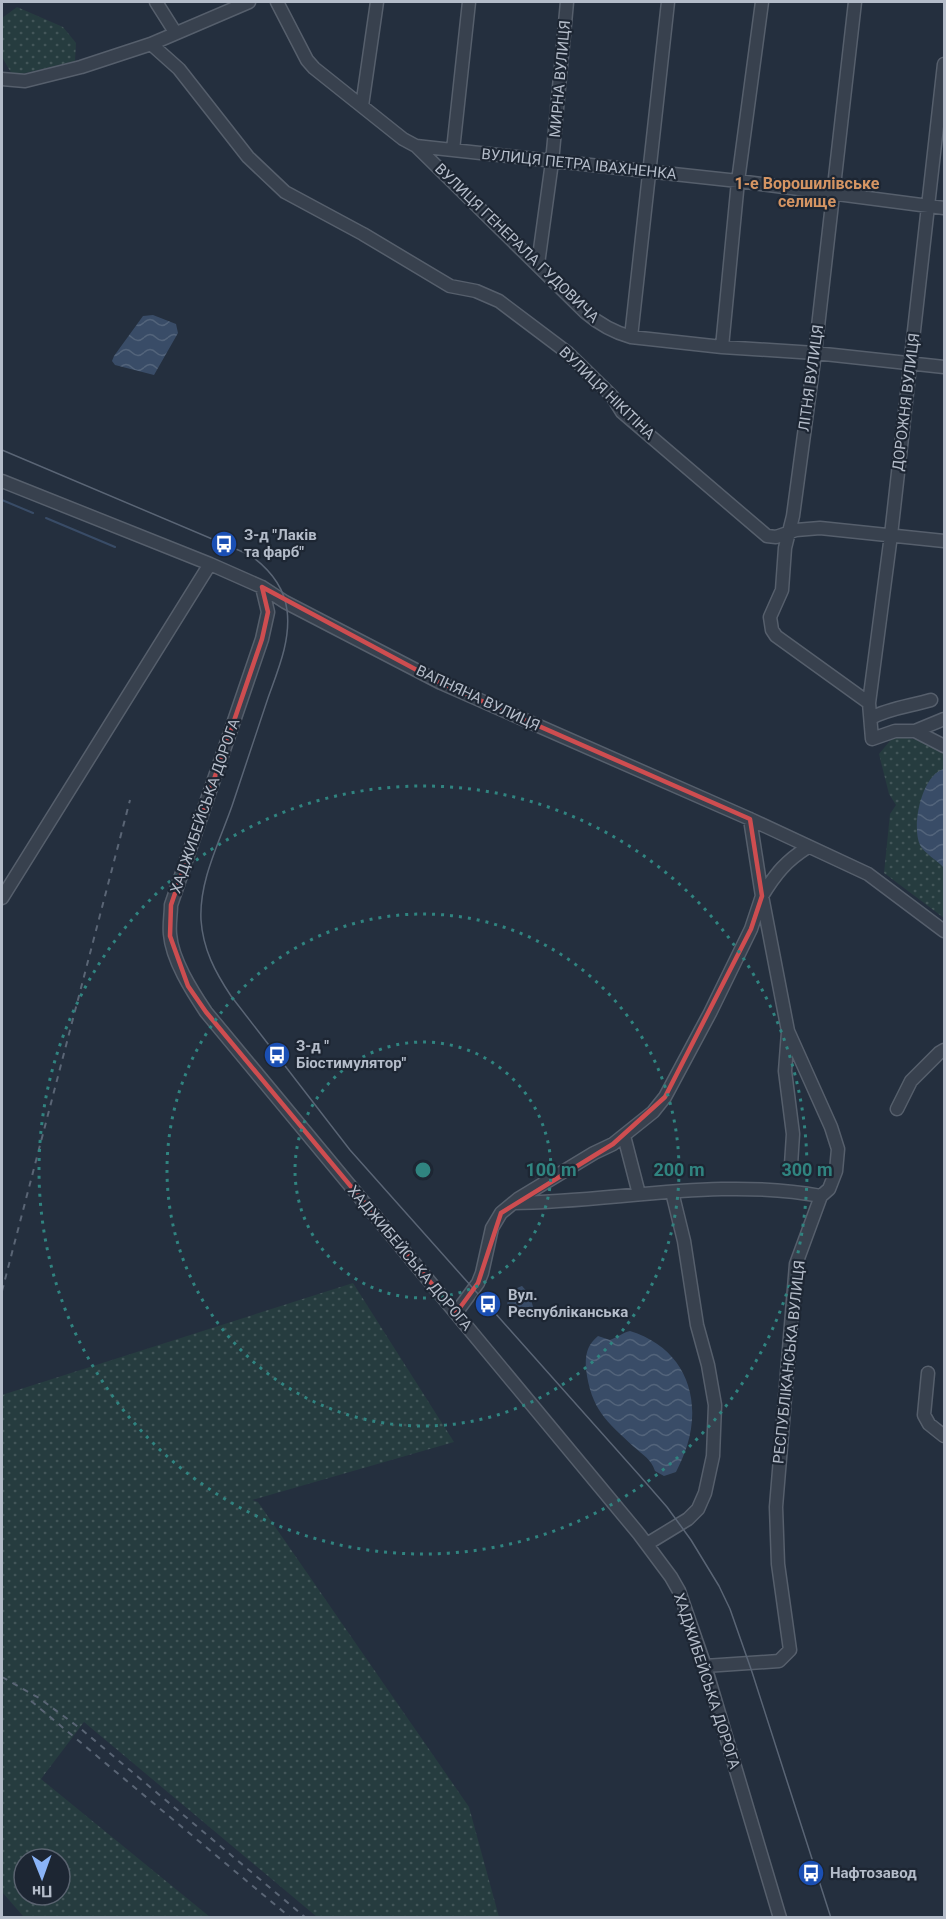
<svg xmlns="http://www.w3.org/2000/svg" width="946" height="1919" font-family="Roboto,sans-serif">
<defs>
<pattern id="grass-dots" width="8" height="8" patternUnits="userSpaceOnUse" patternTransform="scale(1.5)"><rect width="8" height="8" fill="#263c3f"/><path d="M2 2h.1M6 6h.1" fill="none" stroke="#435659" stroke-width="1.8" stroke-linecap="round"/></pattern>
<pattern id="water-waves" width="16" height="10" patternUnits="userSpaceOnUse" patternTransform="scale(1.5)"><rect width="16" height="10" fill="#394c67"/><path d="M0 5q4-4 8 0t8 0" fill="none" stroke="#53647b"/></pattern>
</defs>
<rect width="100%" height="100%" fill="#242f3e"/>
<path fill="url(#grass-dots)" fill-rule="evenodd" d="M17,7L63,27L76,43L75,61L13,76L2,57V18Z
M894,736C912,738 929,742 944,751V918L884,873L890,814L896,805L889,794L879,754Z
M353,1283L454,1442L252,1500L258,1502L469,1807L499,1917H317L84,1722L41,1779L210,1917H22L23,1916L2,1892V1395ZM24,1859H60V1895H24Z"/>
<path fill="url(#water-waves)" d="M153,315L176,324L178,333L154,375L115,365L112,361L114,356L143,316Z
M944,769V868C938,861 924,853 920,845C911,826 922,774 944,769Z
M522,1286L530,1295L533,1307H512L510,1310L507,1308C507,1297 512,1289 522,1286Z
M630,1331C682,1347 703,1394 687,1446C684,1455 680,1464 676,1472L664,1476L655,1471C651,1459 643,1455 634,1447C606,1421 591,1409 586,1369C585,1355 587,1345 598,1336L610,1340C618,1337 622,1333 630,1331Z"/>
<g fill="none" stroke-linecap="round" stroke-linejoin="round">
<path stroke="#394c67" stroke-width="2" d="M2,500L33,513
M46,518L115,547"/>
<defs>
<path id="minor" d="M156,2L175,32
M277,2L307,60L314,68L403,139L416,146L738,181L944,208
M855,2L815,353L793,516L785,548L782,590L770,617L772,630L776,636L869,703
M151,44L179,69L248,157L285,192L363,234L450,286L476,291L499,301L568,353L612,396L622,412L767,536L776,537L796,530L820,528L944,541
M944,64L891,535L869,703L872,739L895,731H915L944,719
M2,79L25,81L81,67L151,44L249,2
M362,106L377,2
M416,146L585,312C599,324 613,332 631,337L722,347L815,353L944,367
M453,150L469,2
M538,264L552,162L567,2
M631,337L668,2
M722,347L738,181L762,2
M2,481L210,564L262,587L285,602L441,683L750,819L868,874L944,931
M262,587L268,612L262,639L171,905C171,914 169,924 170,934C172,960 192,991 206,1012L639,1534L671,1577L679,1591L705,1666L780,1918
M871,718C889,708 911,706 931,700
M915,731L944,746
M2,898L210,564
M788,1032L785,1071L793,1134L791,1165
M897,1109L911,1081L939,1053L944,1050
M624,1136L639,1194
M513,1203C615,1202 719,1177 821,1196
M456,1313L478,1283L482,1273L492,1228L501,1213L518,1199L594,1153L613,1144L653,1112L665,1097L710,1013L751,929L762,896L750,819
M928,1373L924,1415L929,1424L944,1436
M647,1544L688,1519L698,1509L705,1493L713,1456L715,1405L708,1365L697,1325L684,1241L672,1192
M705,1666L779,1661L790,1650L778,1564L776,1507L796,1264L821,1196L829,1189L836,1171L838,1149L831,1127L788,1031L762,896C776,873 786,861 808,847"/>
</defs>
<use href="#minor" stroke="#565f6c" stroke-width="15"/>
<use href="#minor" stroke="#38414e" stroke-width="12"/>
<path stroke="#5a6575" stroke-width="1.5" d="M2,450L250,555C268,568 284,586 287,610C291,640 278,670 268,698C256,734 244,770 232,806C219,843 199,881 201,920C203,949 215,972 231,996L350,1150L640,1476L667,1507L691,1540L719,1586L730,1609L752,1672L831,1918"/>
<path stroke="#5a6575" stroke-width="2" stroke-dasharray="6 6" stroke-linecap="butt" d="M2,1291L130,800
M2,1677L39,1698L81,1729L306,1918
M31,1701L291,1918"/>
</g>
<path fill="none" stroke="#ce4d50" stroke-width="4.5" stroke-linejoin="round" d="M262,587L441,683L750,819L762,896L751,929L665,1097L613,1144L501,1213L478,1283L456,1313L206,1012L188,986L170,936L171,905L262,639L268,612Z"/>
<g fill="none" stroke="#308480" stroke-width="3" stroke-dasharray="3 6">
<circle cx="423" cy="1170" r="128"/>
<circle cx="423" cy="1170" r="256"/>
<circle cx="423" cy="1170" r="384"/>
</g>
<defs>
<symbol id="bus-disc" viewBox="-11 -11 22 22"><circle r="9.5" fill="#1a4fb4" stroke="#1d2633"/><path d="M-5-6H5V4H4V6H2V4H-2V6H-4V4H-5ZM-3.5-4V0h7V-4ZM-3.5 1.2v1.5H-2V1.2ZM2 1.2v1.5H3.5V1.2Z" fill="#fff"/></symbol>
</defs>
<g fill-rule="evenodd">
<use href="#bus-disc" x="209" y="529" width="30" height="30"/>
<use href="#bus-disc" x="262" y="1040" width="30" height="30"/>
<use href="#bus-disc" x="473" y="1289" width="30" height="30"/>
<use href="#bus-disc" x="796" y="1858" width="30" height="30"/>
</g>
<g text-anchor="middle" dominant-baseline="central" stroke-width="4.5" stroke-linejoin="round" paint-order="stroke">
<g font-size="15" fill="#b4bcc9" stroke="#1d2633">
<text transform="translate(560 79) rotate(-85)">МИРНА ВУЛИЦЯ</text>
<text transform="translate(579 164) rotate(6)">ВУЛИЦЯ ПЕТРА ІВАХНЕНКА</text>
<text transform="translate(517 243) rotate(44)">ВУЛИЦЯ ГЕНЕРАЛА ГУДОВИЧА</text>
<text transform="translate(811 378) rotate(-82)">ЛІТНЯ ВУЛИЦЯ</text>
<text transform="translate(607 393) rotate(44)">ВУЛИЦЯ НІКІТІНА</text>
<text transform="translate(906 402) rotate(-83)">ДОРОЖНЯ ВУЛИЦЯ</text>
<text transform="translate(478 698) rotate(25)">ВАПНЯНА ВУЛИЦЯ</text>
<text transform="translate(205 806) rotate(-71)">ХАДЖИБЕЙСЬКА ДОРОГА</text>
<text transform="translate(410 1258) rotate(50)">ХАДЖИБЕЙСЬКА ДОРОГА</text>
<text transform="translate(789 1362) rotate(-84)">РЕСПУБЛІКАНСЬКА ВУЛИЦЯ</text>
<text transform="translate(707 1681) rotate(72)">ХАДЖИБЕЙСЬКА ДОРОГА</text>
</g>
<g font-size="15" font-weight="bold" fill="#b4bcc9" stroke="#1d2633" text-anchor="start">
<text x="244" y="535">З-д "Лаків<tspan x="244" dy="17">та фарб"</tspan></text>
<text x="296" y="1046">З-д "<tspan x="296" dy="17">Біостимулятор"</tspan></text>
<text x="508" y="1295">Вул.<tspan x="508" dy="17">Республіканська</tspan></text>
<text x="830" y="1873">Нафтозавод</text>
</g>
<g font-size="16" font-weight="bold" fill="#d59563" stroke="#1d2633">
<text x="807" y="183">1-е Ворошилівське<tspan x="807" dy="18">селище</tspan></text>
</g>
</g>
<circle cx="423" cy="1170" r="9" fill="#308480" stroke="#1d2633" stroke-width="3"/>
<g font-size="18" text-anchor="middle" font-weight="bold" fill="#308480" stroke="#1d2633" stroke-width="4.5" stroke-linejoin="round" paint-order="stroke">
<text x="551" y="1176">100 m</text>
<text x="679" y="1176">200 m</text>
<text x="807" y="1176">300 m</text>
</g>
<rect width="946" height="1919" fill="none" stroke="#b4bcc9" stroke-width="6"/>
<g transform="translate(42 1877) rotate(179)"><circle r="28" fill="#1d2633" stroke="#59626f" stroke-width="1.5"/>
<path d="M0-4.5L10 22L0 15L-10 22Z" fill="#8ab4f8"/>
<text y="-9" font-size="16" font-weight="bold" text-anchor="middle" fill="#b4bcc9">Пн</text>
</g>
</svg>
